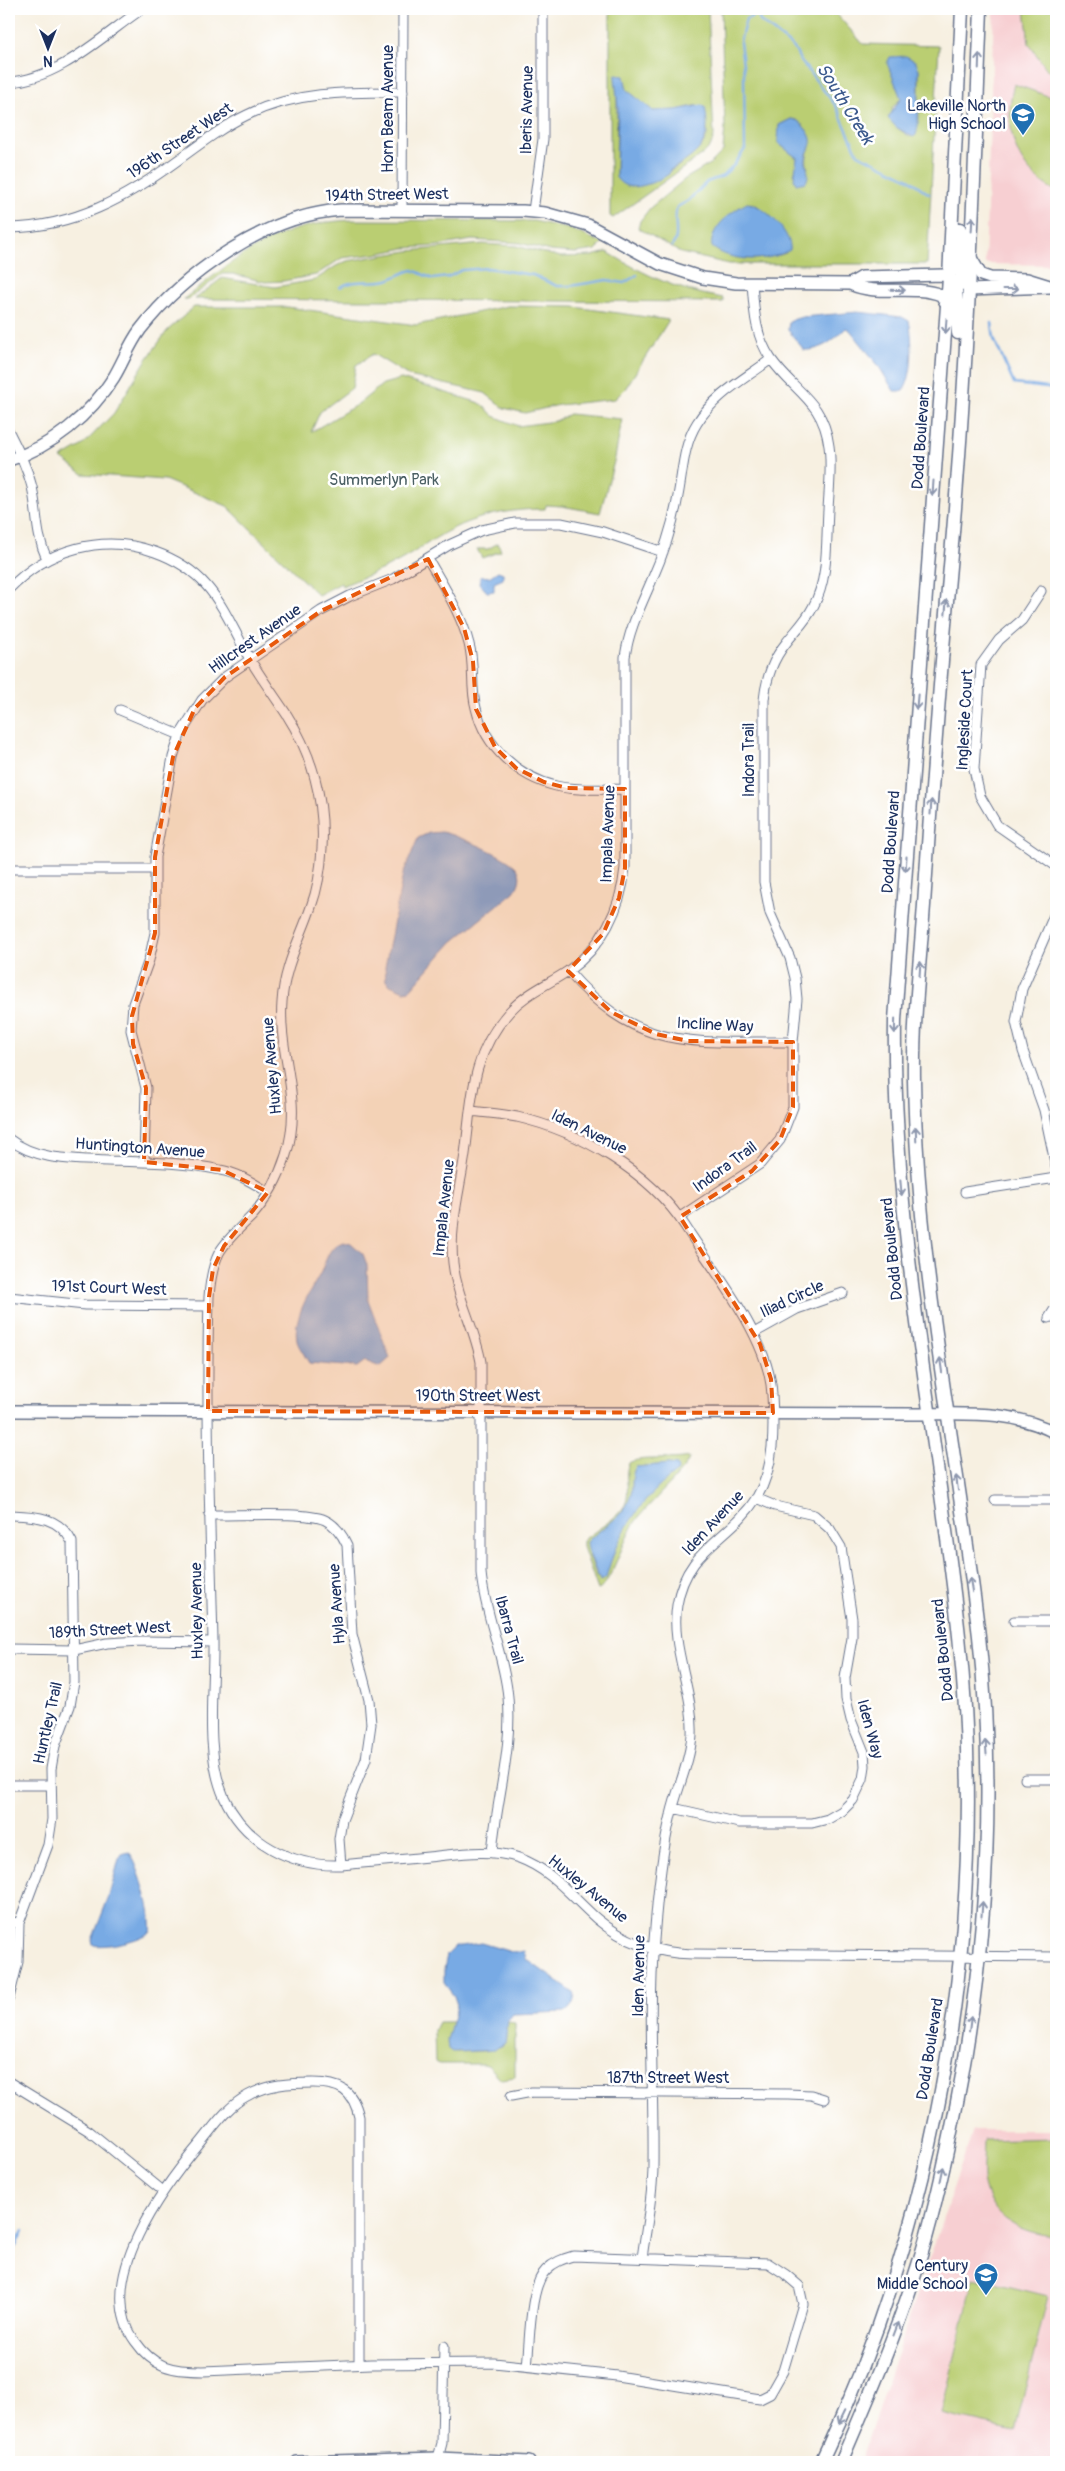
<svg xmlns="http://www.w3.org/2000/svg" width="1065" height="2471" font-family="Pangolin,sans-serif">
<rect width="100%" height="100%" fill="#fff"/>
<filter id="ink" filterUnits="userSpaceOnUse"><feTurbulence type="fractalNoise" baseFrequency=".02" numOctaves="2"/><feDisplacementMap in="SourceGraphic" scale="10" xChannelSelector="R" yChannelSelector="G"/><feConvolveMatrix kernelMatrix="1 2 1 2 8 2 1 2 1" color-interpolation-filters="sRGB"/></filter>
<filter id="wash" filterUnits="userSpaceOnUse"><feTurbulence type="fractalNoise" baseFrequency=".0096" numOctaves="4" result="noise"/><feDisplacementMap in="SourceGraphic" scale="20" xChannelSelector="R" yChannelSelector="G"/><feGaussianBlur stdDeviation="1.12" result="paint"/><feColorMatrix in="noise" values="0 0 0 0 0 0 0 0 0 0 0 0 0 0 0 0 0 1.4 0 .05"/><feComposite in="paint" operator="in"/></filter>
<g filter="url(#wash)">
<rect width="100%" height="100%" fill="#f7f0e1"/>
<path fill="#f7cfd2" d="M994,9H1056V265L985,264Z
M973,2130H1056V2462H860Z"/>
<path fill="#bace72" stroke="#6a7e68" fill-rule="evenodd" d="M610,9H708L714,137L710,147L703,154L613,218L610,216ZM625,81L627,90L653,111L676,110L698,105C701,114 708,125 707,135C704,155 658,179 640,186L616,177L617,94Z
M721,9H832L863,44L939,46L927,264H729L681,253L638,228L640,221L650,208L685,179L710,164L723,151L725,127ZM919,69V117L910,137L896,127L892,108L901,98L890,70ZM791,119C798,120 800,122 804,127C819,144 802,152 808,168L794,174L798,161L797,158L778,143L779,125ZM752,203C770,210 778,236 786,253C772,258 746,262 731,255C724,252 718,240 713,234L738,208Z
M1025,9H1056V73L1048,71L1029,44Z
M1014,84L1056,99V191C1014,170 1003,127 1014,84Z
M353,220L534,221L570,229L603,243L596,250L575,253L550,251L520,243L472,240L437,246L405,248L376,254L342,258L316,275L284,281L265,282L233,274H222L189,299H184C241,254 277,223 353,220Z
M483,244L516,246L561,257L592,256L607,252C648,276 675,290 723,298V302L195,299L222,278L275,287L315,280L336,266L347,261L408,251Z
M508,306L574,307L669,320L625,389L615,399L559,405L525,413L504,408L485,393L409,376L373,354L356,365L352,388L320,412L311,432L358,404L383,384L401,379L480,403L494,416L518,426L556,421L569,414L622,419L615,458L600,513L562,506L546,505L545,509C512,509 478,515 448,531C431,540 416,552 399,561C381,571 361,578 342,586L341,583L318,595L227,506L165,480L83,474L61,458L83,445L114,413L145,362L167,331L194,307H287L416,325Z
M498,543L501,551L482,558L477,549H488Z
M689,1457C690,1467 645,1507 636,1521C626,1533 609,1588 598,1590L583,1547V1541C595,1529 625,1516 627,1498C629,1486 624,1474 629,1463C638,1456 674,1461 689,1457ZM669,1464L678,1471C656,1487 636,1508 623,1531C612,1551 616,1561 597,1578L586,1546C600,1530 624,1518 630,1498C634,1488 630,1476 636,1467Z
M438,2022H453L447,2044L456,2052L486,2051L502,2046L506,2038L507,2022L515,2023V2077L501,2079L489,2066L483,2064H440L435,2062L434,2030Z
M1056,2138V2236C1021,2234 988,2217 983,2179C982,2166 984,2153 984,2140Z
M974,2278L1048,2296L1015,2431L941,2414Z"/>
<path fill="#78aae4" stroke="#4a6ca1" d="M906,56L915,61L919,69L918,126L916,135L913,137L896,127L888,118L901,98L887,63L890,57Z
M616,75L624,76L627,90L653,111L676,110L702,105L705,107C712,143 700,153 670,170L669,174C655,183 626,196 616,177L618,108L615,78Z
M791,119C798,120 800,122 804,127C820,145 804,148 806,163C807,171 810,174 806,182L796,184L794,179L797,158L778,143L779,125Z
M747,203C762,203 793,234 790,250C769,262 731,263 712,247C709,228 732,211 747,203Z
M858,312L902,317L909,321C913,338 914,377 903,391H894L878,365L850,330L846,328C834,340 821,351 804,350L788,330L789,321L802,317Z
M498,571L503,573V579L494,583V591L487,592L479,583L480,579L482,576L489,577Z
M442,832C459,836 504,855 516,867C523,876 519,885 514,892L452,942L410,990L404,991L390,985L386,981L385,967L403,874L418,838L429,833Z
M343,1241L351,1243L363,1254L367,1265L368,1300L390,1358L380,1367L365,1361L357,1367L309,1363C306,1357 302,1352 299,1346C289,1323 309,1294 320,1274C326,1262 328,1246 343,1241Z
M669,1464L677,1465L678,1471C641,1498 617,1534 606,1578L600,1581L588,1551L587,1542C601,1527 623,1519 630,1498C634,1488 630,1476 636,1467Z
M129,1852C138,1862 154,1918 151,1931C143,1940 105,1948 93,1945L92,1940L109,1896L119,1859L122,1854Z
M481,1943L515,1953L524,1951L526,1959L575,1994C574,2002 572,2008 565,2012L513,2014L508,2020L505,2043L494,2050L452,2052L448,2049L447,2040L457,2005L454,1996L444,1983V1969L447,1955L455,1947Z"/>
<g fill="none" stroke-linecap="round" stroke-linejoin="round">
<path stroke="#78aae4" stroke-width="2.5" d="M755,9L760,21L794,48L800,60L836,106L858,154L909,179L929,194
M672,246C681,235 672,220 677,207L688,201L707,182L723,176L734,165L745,149L744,72L740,42L746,19L756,15
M340,287C356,278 371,284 387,280C396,277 403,272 413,270L433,279L448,277L462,270L488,268L533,275L557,286H570L607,280L624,283L637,275
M992,323L994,339L1014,384L1056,389
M9,2266L12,2253L23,2231"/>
</g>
</g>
<g filter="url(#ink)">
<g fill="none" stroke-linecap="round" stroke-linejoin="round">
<defs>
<path id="minor" d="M9,82C59,79 102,36 142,9
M402,210L403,9
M533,211L543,139V9
M9,228C74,227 126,198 178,160C200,144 222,127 247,115C296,91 349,92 403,92
M9,432C18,450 27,467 32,487C38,513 35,533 47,559
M428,559C444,587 461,613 469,644C475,665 470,687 476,708C485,747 518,777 556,786C578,791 602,789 625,789
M9,589C47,549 103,533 155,552C214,573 223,612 251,661C262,679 275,697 287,715C312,754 325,801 322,848C321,868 318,888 311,907C300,939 284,967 282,1002C278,1057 304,1098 286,1155C279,1177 267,1199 252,1216C240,1228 227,1239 219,1253C212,1267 210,1282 209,1297C206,1412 210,1526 213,1640C214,1689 204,1752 224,1797C245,1843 292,1867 341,1865C370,1862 399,1860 428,1857C458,1854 490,1848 519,1858C552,1870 572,1897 597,1919C624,1942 657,1953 692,1954L1056,1957
M1041,591L1022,620L999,640L981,665L974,769L980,796L997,825L1056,866
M120,710L180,735
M9,869H155
M1056,911L1022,989L1016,1022L1023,1051L1044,1110L1056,1167
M568,971C639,1054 694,1041 793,1042
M471,1111C486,1113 502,1114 517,1117C579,1131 650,1172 685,1226C715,1273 770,1339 772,1395C774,1428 775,1467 757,1497C731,1539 686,1548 677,1605C670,1647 694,1690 692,1735C690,1763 677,1788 671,1815C661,1855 657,1899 654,1940C648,2015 654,2091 653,2166C653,2196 646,2228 642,2258
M9,1139C37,1161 74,1159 108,1161C145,1162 184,1162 220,1170C238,1173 253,1183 268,1192
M144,1162L146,1088L131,1030L133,1004L149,960L155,933V857L173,757L180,735L202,700L225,677L321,611L350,596L393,579L449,545L482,530L515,523H561L603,532L663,552
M965,1192L1056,1178
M680,1217L760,1164L780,1140L793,1107V1042L797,999L795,978L790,958L770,913L764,882V700C766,680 773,659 786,643C795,631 806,621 813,607C829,578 826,542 828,510C829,489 832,467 829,446C823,400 794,392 771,359C755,336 754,310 752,283
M9,1297L85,1305L209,1306
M1049,1318L1056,1307
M754,1333L797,1309L843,1293
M995,1500H1056
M9,1515C35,1516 59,1516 72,1542L74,1682L70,1706L55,1746L51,1769L52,1819L48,1845L19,1923L18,1962L9,1998
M209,1515C234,1516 305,1511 325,1520C336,1525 342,1534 347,1545L352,1634L369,1700L371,1724L366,1759L342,1820L339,1839L341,1865
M1014,1621H1056
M9,1649L74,1650L107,1643L141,1641L213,1642
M1025,1779H1056
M9,1785H51
M673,1808L739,1823H812L828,1819L842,1811L853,1800L863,1779L865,1766L864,1752L851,1720L846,1699L845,1678L852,1638V1619L841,1547L830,1529L814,1515L775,1506L756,1498
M492,1853C496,1800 513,1750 508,1697C504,1654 485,1616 481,1573V1362C475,1328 457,1298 453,1263C449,1228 460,1189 465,1154C469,1126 470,1095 478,1068C484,1047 495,1028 509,1012C526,993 547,985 568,971C602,947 621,909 625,868V657C629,629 640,608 651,582C663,555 673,525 678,496C683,471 683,445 697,423C715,394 745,379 771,359
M9,1922L19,1923
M9,2082L89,2131L163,2191
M511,2096L532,2092L788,2094L811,2095L824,2099
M359,2364V2117C353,2090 340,2083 313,2083C290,2083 268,2084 247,2096C228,2106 215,2125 202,2141C164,2186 92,2281 135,2341C154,2368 172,2371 203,2371L371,2364L494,2363L617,2376L760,2399L770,2394L783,2371L803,2304L799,2286L785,2274L768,2263L573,2256C563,2259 554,2262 546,2270C529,2287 530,2343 527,2366
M438,2458L442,2443L444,2346"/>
<path id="tertiary" d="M971,258L981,275L990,278L1027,279L1056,288
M850,284L862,277L944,275L949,278
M969,290L1051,287
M9,460C52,447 90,415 114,377C123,362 129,345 140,330C184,273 267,215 341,210L523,211L545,213L588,225L660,264L703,278L736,283L850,284C878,297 912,284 941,295L947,305
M9,1411L913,1414C963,1414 1010,1409 1056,1433
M297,2462L438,2458L529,2462"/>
<path id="secondary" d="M960,229L961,274L966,286
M951,280L956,290L958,333
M821,2462C942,2210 989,1914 959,1636C937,1430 892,1228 895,1020L949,278L962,9
M841,2462C869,2397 897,2332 918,2265C932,2221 942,2176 951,2132C985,1970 997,1800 979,1636C957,1450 917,1266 914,1079C913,1021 920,962 924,905C932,780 942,656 953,532C968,358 974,183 981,9"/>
</defs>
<use href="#minor" stroke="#68738c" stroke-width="11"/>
<use href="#tertiary" stroke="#68738c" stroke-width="14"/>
<use href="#secondary" stroke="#68738c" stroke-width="15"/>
<use href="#minor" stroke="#fff" stroke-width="9"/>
<use href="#tertiary" stroke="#fff" stroke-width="11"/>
<use href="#secondary" stroke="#fff" stroke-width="12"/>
</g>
<defs><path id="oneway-shaft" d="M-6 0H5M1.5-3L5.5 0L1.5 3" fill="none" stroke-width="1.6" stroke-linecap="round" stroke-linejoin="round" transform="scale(1.25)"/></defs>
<g stroke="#8d97ae">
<use href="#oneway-shaft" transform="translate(979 61) rotate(-88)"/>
<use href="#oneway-shaft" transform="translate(972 224) rotate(-87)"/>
<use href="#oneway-shaft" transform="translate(1011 289)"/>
<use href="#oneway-shaft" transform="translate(898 290) rotate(2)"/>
<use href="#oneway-shaft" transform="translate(946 326) rotate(94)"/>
<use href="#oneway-shaft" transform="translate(933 488) rotate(94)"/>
<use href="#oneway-shaft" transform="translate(946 607) rotate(-85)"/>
<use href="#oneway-shaft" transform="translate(917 702) rotate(95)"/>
<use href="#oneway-shaft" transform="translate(931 807) rotate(-86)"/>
<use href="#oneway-shaft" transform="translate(906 864) rotate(94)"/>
<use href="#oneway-shaft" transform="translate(920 969) rotate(-86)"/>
<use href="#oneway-shaft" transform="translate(895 1026) rotate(91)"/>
<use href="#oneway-shaft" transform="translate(916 1134) rotate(-92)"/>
<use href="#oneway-shaft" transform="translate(901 1188) rotate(85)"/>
<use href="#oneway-shaft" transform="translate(941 1365) rotate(-98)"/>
<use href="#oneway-shaft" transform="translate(957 1483) rotate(-98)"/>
<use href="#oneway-shaft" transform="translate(971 1585) rotate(-99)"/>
<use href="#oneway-shaft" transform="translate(986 1747) rotate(-94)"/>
<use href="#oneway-shaft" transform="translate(982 1909) rotate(-86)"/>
<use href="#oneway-shaft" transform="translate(970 2024) rotate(-83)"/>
<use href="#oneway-shaft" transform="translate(942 2174) rotate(-78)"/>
<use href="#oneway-shaft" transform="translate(896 2329) rotate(-69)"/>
<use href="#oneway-shaft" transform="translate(842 2417) rotate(116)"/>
</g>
</g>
<path fill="#e8590c" fill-opacity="0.2" stroke="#e8590c" stroke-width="4" stroke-dasharray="10 6" stroke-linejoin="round" d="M428,559L464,628L473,661L476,709L495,747L516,768L544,782L567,788L625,789V868L619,898L603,934L568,971L611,1012L656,1034L688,1041L793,1042V1107L780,1140L752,1171L680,1217L760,1344L771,1379L773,1413L208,1411L209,1297L213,1269L224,1246L268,1192L222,1170L144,1162L146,1088L133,1044L132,1016L155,933V857L173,757L195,708L225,677L321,611Z"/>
<defs>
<symbol id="school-pin" viewBox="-11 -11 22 30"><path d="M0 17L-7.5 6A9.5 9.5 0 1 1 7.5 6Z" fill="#1f6fb2" stroke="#fff"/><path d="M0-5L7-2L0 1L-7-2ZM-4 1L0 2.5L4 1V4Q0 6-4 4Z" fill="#fff"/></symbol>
</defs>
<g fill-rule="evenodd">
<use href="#school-pin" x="1009" y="101" width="28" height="38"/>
<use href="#school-pin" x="972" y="2261" width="28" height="38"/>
</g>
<g text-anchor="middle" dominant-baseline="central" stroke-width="5" stroke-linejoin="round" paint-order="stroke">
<g font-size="16" fill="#1b2f5e" stroke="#fff" text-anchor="end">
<text x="1006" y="106">Lakeville North<tspan x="1006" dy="18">High School</tspan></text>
<text x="968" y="2266">Century<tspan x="968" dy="18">Middle School</tspan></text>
</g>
<g font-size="16" fill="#1b2f5e" stroke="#fff">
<text transform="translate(388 109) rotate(-90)">Horn Beam Avenue</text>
<text transform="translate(527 110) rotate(-89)">Iberis Avenue</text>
<text transform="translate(180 141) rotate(-34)">196th Street West</text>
<text transform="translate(387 195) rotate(-1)">194th Street West</text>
<text transform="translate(921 438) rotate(-86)">Dodd Boulevard</text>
<text transform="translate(255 639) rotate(-35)">Hillcrest Avenue</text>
<text transform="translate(965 720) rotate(-87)">Ingleside Court</text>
<text transform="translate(749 760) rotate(-90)">Indora Trail</text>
<text transform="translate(608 834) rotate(-88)">Impala Avenue</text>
<text transform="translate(891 842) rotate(-86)">Dodd Boulevard</text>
<text transform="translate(715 1025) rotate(3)">Incline Way</text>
<text transform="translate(272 1066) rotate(-95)">Huxley Avenue</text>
<text transform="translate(589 1132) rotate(26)">Iden Avenue</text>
<text transform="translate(140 1148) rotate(4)">Huntington Avenue</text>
<text transform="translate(725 1167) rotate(-36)">Indora Trail</text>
<text transform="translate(444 1208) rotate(-84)">Impala Avenue</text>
<text transform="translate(892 1249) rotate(-96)">Dodd Boulevard</text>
<text transform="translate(109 1288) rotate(2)">191st Court West</text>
<text transform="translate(792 1299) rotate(-25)">Iliad Circle</text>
<text x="478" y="1396">190th Street West</text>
<text transform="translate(713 1523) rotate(-47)">Iden Avenue</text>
<text transform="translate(337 1604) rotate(-94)">Hyla Avenue</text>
<text transform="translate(197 1611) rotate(-91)">Huxley Avenue</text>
<text transform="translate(110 1630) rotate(-3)">189th Street West</text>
<text transform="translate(509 1630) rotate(75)">Ibarra Trail</text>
<text transform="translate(943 1650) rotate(-96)">Dodd Boulevard</text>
<text transform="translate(48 1723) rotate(-77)">Huntley Trail</text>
<text transform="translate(870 1729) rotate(75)">Iden Way</text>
<text transform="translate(588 1889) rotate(39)">Huxley Avenue</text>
<text transform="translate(639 1976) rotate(-89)">Iden Avenue</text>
<text transform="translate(930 2049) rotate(-81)">Dodd Boulevard</text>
<text x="668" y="2078">187th Street West</text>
</g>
<g font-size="16" fill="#4b5f64" stroke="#fff">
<text x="384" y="480">Summerlyn Park</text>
</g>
<g font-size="18" font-style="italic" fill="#3c5a8d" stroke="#fff">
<text transform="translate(845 104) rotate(58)">South Creek</text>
</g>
</g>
<rect width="1065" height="2471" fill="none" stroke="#fff" stroke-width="30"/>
<g transform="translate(48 48) rotate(180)" stroke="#ffffff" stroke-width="4" paint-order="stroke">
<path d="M0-4L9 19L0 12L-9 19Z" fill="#1b2f5e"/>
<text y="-8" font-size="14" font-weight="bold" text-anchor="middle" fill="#1b2f5e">N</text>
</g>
</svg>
